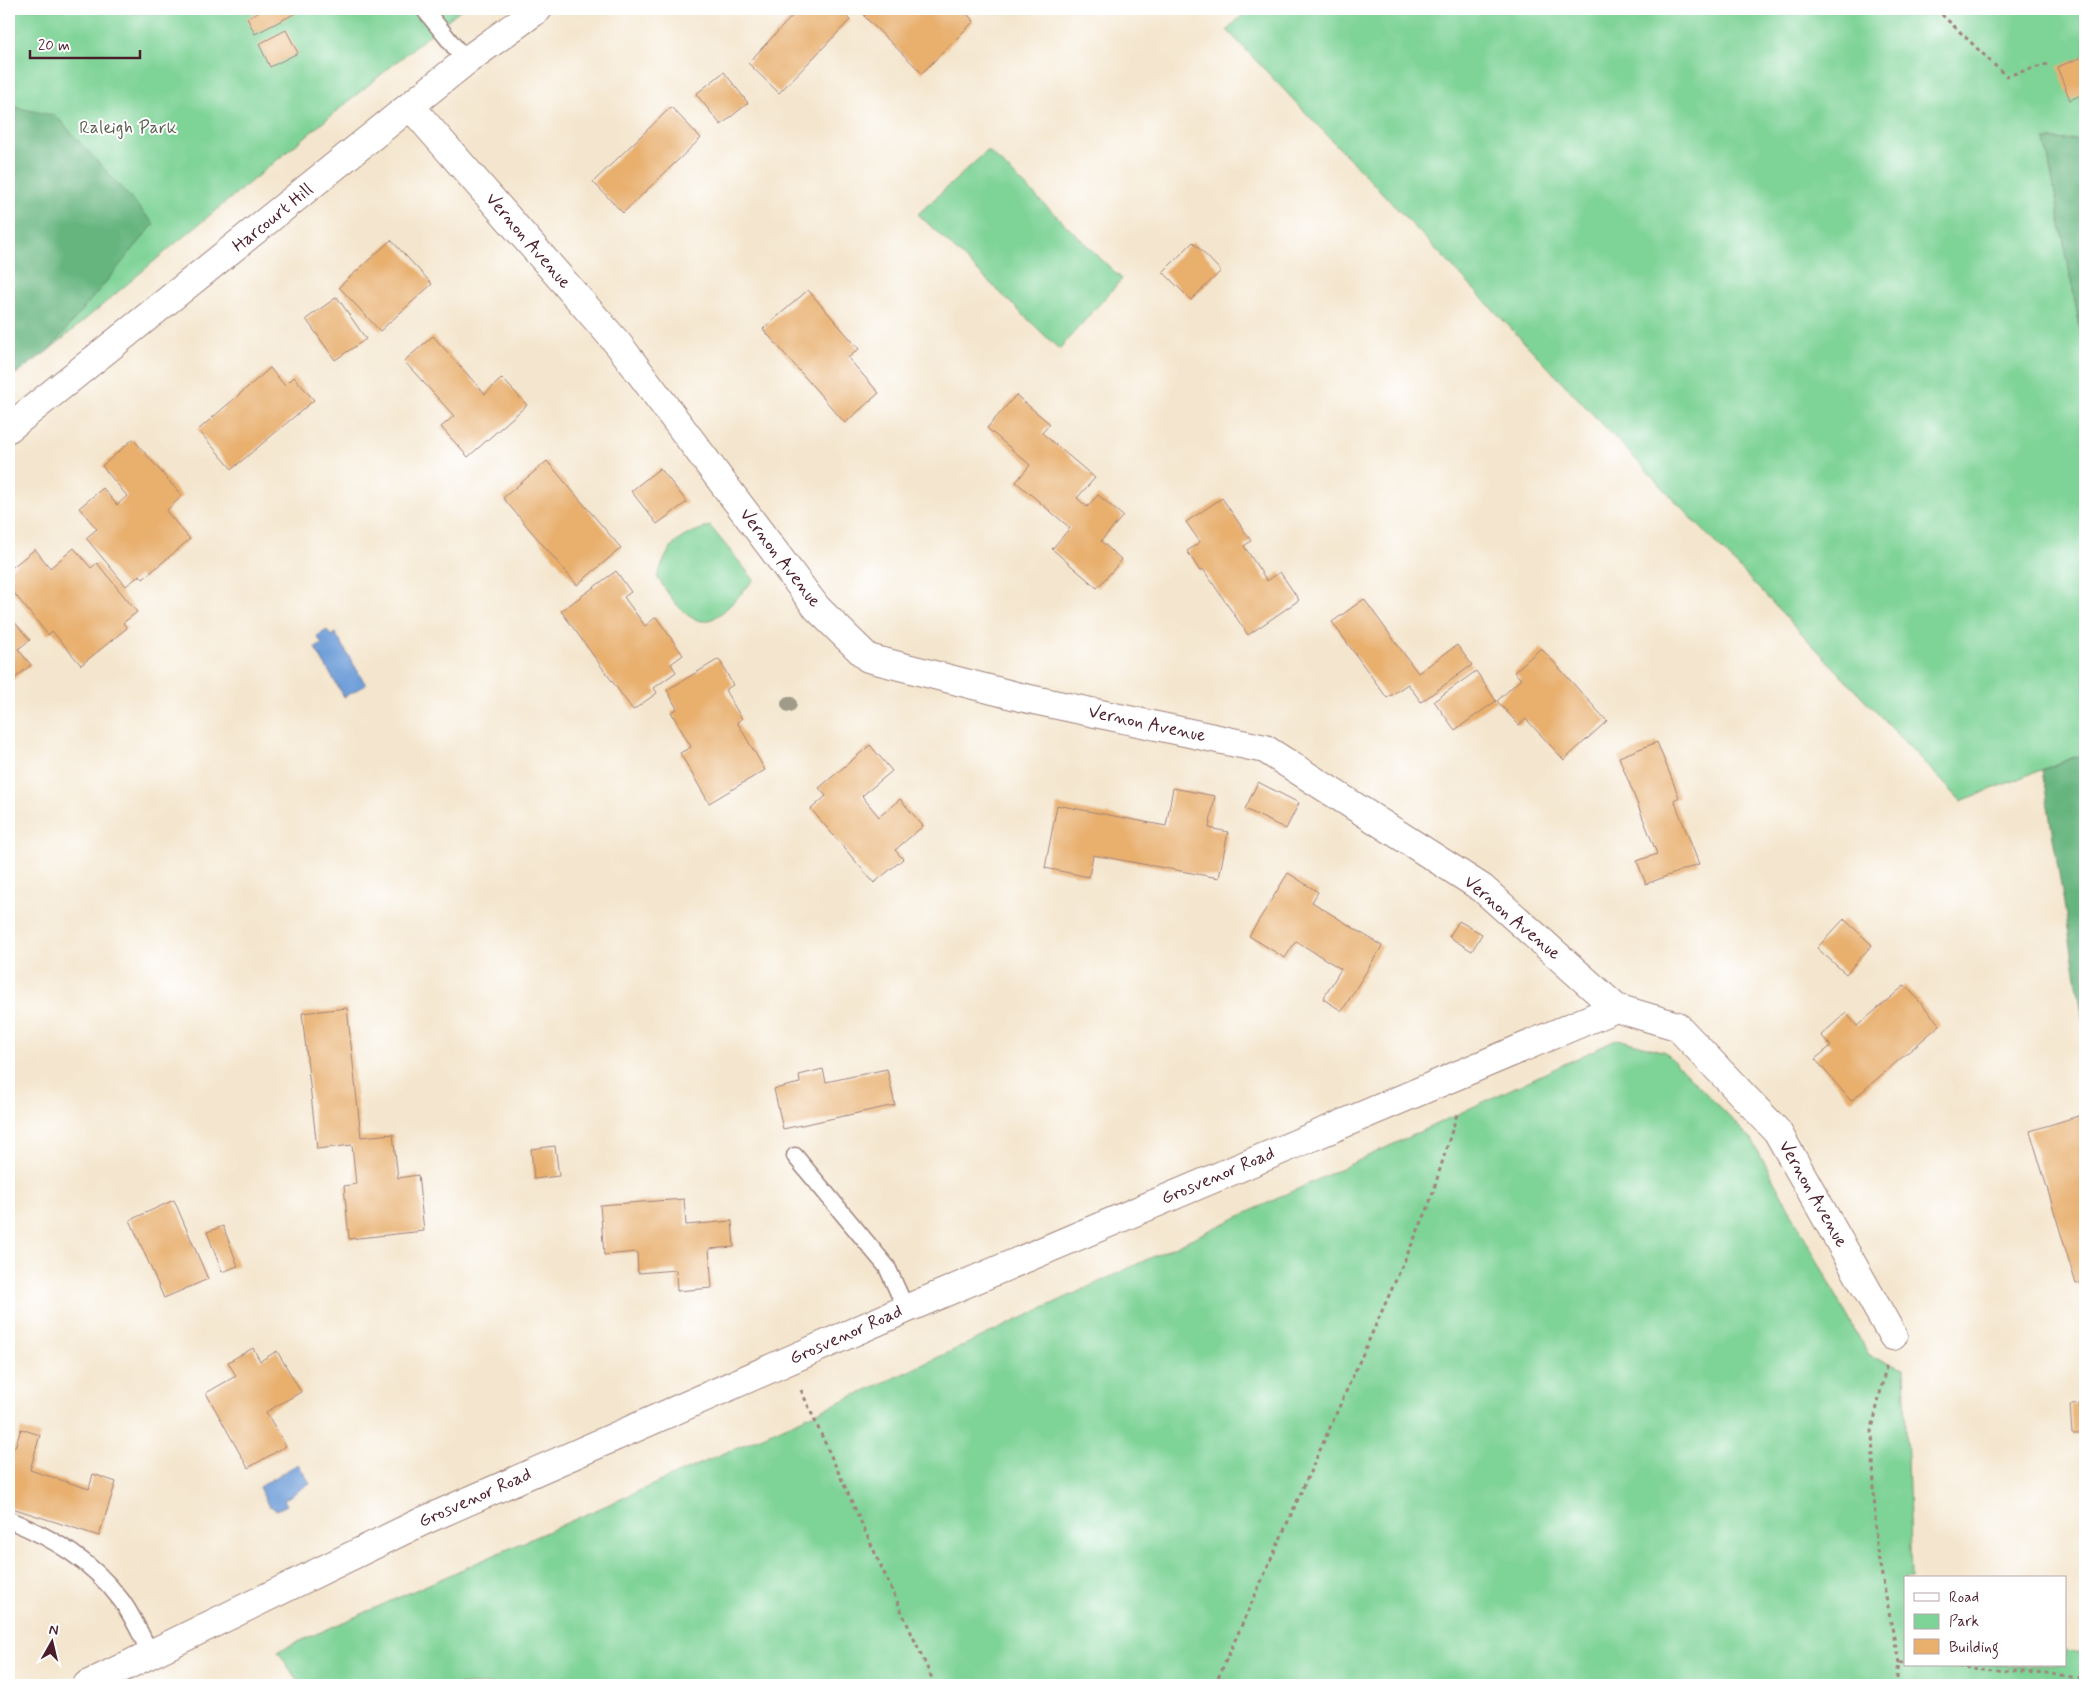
<svg xmlns="http://www.w3.org/2000/svg" width="2094" height="1694" font-family="Mynerve,sans-serif">
<rect width="100%" height="100%" fill="#fff"/>
<filter id="ink" filterUnits="userSpaceOnUse"><feTurbulence type="fractalNoise" baseFrequency=".02" numOctaves="2"/><feDisplacementMap in="SourceGraphic" scale="10" xChannelSelector="R" yChannelSelector="G"/><feConvolveMatrix kernelMatrix="1 2 1 2 8 2 1 2 1" color-interpolation-filters="sRGB"/></filter>
<filter id="wash" filterUnits="userSpaceOnUse"><feTurbulence type="fractalNoise" baseFrequency=".0096" numOctaves="4" result="noise"/><feDisplacementMap in="SourceGraphic" scale="20" xChannelSelector="R" yChannelSelector="G"/><feGaussianBlur stdDeviation="1.12" result="paint"/><feColorMatrix in="noise" values="0 0 0 0 0 0 0 0 0 0 0 0 0 0 0 0 0 1.4 0 .05"/><feComposite in="paint" operator="in"/></filter>
<g filter="url(#wash)">
<rect width="100%" height="100%" fill="#f4e6ce"/>
<path fill="#7ed396" stroke="#647960" d="M9,9H461L171,247L49,350L11,377L9,374Z
M1249,9H2085V139L2045,140L2085,354V753L1961,801L1227,30Z
M988,150L1122,279L1059,349L918,214Z
M710,526L754,580C744,590 726,612 714,618C690,632 669,594 657,577C671,542 675,538 710,526Z
M1618,1039L1665,1052L1752,1140L1869,1356L1904,1369L1911,1578H1905V1665H2065V1651L2085,1653V1685H300L278,1651L896,1377Z"/>
<path fill="#66b57f" stroke="#586a55" d="M9,106L56,116L154,224L49,350L11,377L9,375Z
M2085,139V354L2045,140Z
M2085,753V1032L2042,770Z"/>
<path fill="#709fd9" stroke="#5d5f82" d="M327,630L331,636L335,633L366,685L344,697L315,648L322,644L317,636Z
M298,1464L310,1483L284,1500L287,1505L277,1510L268,1505L259,1487Z"/>
<g id="blocks">
<path fill="#e8af6d" d="M265,9H291L294,14L255,34L247,18Z
M794,9H839L850,20L779,93L748,63L797,11Z
M871,9H962L974,21L922,73L864,16Z
M286,30L298,53L270,67L259,44Z
M2085,56V93L2070,100L2057,67Z
M724,72L748,103L721,125L696,94Z
M671,107L701,138L623,213L593,182Z
M391,240L432,284L380,331L339,287Z
M1193,242L1221,271L1191,300L1163,272Z
M808,290L859,349L848,358L879,393L845,423L763,329Z
M337,297L366,339L335,360L306,319Z
M433,336L485,394L502,378L527,405L468,457L441,427L454,416L404,361Z
M270,368L285,386L294,377L314,400L232,469L198,430Z
M1016,395L1050,424L1042,433L1095,478L1077,498L1087,507L1098,495L1123,516L1101,541L1122,560L1097,588L1052,549L1070,528L1016,482L1030,465L987,428Z
M133,439L182,496L166,511L190,539L143,579L140,575L126,586L86,538L97,529L79,508L103,488L117,505L127,496L102,466Z
M547,461L621,548L577,585L503,498Z
M660,468L687,502L657,524L631,491Z
M1222,498L1251,541L1244,546L1267,581L1280,572L1299,600L1248,635L1203,569L1200,571L1187,551L1200,542L1186,522Z
M74,548L91,568L97,563L137,612L123,623L127,628L81,665L52,631L48,635L9,587V570L35,549L50,568Z
M616,571L631,592L624,597L645,626L656,617L683,655L671,664L676,672L654,688L657,693L633,710L561,611Z
M1364,599L1418,673L1457,645L1472,665L1421,702L1408,684L1387,698L1332,622Z
M11,618L30,640L18,649L31,665L10,682L9,620Z
M1541,648L1607,721L1564,760L1526,719L1519,725L1497,701L1521,679L1514,672Z
M719,659L733,685L725,690L742,719L737,722L765,770L709,803L680,753L691,747L671,712L677,709L667,690Z
M1476,671L1496,701L1455,730L1434,701Z
M1657,742L1679,797L1674,800L1699,864L1646,884L1637,861L1657,854L1619,757Z
M870,745L892,771L862,796L879,817L900,799L923,826L895,850L903,859L874,883L811,809L826,796L819,788Z
M1258,782L1299,803L1286,829L1245,809Z
M1173,788L1215,796L1209,828L1228,832L1219,878L1093,855L1089,877L1045,868L1057,805L1166,826Z
M1288,873L1318,892L1312,902L1382,946L1342,1011L1323,999L1341,969L1296,941L1285,958L1249,936Z
M1844,919L1872,945L1846,974L1817,948Z
M1459,921L1482,934L1472,951L1449,937Z
M1905,985L1940,1025L1851,1101L1815,1059L1831,1046L1821,1035L1846,1013L1857,1026Z
M347,1008L361,1137L393,1134L398,1178L418,1175L424,1231L349,1239L344,1186L356,1184L352,1145L317,1149L302,1013Z
M823,1069L826,1082L887,1069L895,1105L783,1129L774,1089L800,1083L799,1075Z
M2085,1114V1282L2076,1284L2030,1131Z
M555,1146L559,1176L534,1179L531,1149Z
M684,1199L686,1225L732,1221L734,1247L709,1249L712,1288L677,1291L676,1270L638,1273L637,1252L604,1255L600,1205Z
M174,1200L208,1279L164,1298L130,1220Z
M223,1226L238,1266L222,1272L207,1232Z
M253,1348L260,1361L277,1351L301,1392L266,1412L286,1446L248,1468L206,1393L236,1376L228,1362Z
M2085,1404V1434H2072L2070,1405Z
M21,1429L40,1435L30,1470L89,1489L93,1474L116,1482L99,1536L9,1507V1445L15,1447Z"/>
</g>
</g>
<g filter="url(#ink)">
<use href="#blocks" fill-opacity="0" stroke="#9f827c" stroke-width="1"/>
<g fill="none" stroke-linecap="round" stroke-linejoin="round">
<defs>
<path id="lane" d="M424,9L466,61
M795,1156L887,1267L906,1309
M9,1520C53,1538 92,1561 121,1600C133,1616 141,1636 151,1654"/>
<path id="street" d="M411,107L619,345L817,608L868,658L1020,697L1265,749L1482,888L1616,1008L1677,1026L1777,1131L1893,1336
M9,428L466,61L538,9
M87,1685L423,1521L906,1309L1616,1008"/>
</defs>
<use href="#lane" stroke="#9f827c" stroke-width="19"/>
<use href="#street" stroke="#9f827c" stroke-width="30"/>
<path stroke="#9f827c" stroke-width="3" stroke-dasharray="4 4" stroke-linecap="butt" d="M1936,9L2006,76L2048,64
M1886,1367L1872,1429L1876,1545L1899,1663L1896,1685
M801,1390L935,1685
M1899,1663H1905
M1933,1665L2085,1677
M1215,1685L1428,1208L1458,1111"/>
<use href="#lane" stroke="#fff" stroke-width="16"/>
<use href="#street" stroke="#fff" stroke-width="28"/>
</g>
<circle fill="#a09b89" cx="789" cy="704" r="8"/>
</g>
<g text-anchor="middle" dominant-baseline="central" stroke-width="4" stroke-linejoin="round" paint-order="stroke">
<g font-size="18" fill="#5c5e50" stroke="#fff">
<text x="128" y="128">Raleigh Park</text>
</g>
<g font-size="18" fill="#4a1f2b" stroke="#fff">
<text transform="translate(273 218) rotate(-39)">Harcourt Hill</text>
<text transform="translate(528 241) rotate(49)">Vernon Avenue</text>
<text transform="translate(780 558) rotate(52)">Vernon Avenue</text>
<text transform="translate(1147 724) rotate(12)">Vernon Avenue</text>
<text transform="translate(1512 918) rotate(40)">Vernon Avenue</text>
<text transform="translate(1218 1176) rotate(-23)">Grosvenor Road</text>
<text transform="translate(1813 1194) rotate(60)">Vernon Avenue</text>
<text transform="translate(846 1335) rotate(-24)">Grosvenor Road</text>
<text transform="translate(475 1498) rotate(-24)">Grosvenor Road</text>
</g>
</g>
<rect width="2094" height="1694" fill="none" stroke="#fff" stroke-width="30"/>
<rect x="1904" y="1576" width="162" height="90" fill="#ffffff" stroke="#b7a5aa"/>
<rect x="1914" y="1593" width="25" height="8" fill="#ffffff" stroke="#b7a5aa"/>
<text x="1949" y="1602" font-size="15" fill="#4a1f2b">Road</text>
<rect x="1914" y="1614" width="25" height="15" fill="#7ed396" stroke="#b7a5aa"/>
<text x="1949" y="1626" font-size="15" fill="#4a1f2b">Park</text>
<rect x="1914" y="1639" width="25" height="15" fill="#e8af6d" stroke="#b7a5aa"/>
<text x="1949" y="1652" font-size="15" fill="#4a1f2b">Building</text>
<g transform="translate(52 1642) rotate(8)" stroke="#ffffff" stroke-width="4" paint-order="stroke">
<path d="M0-4L9 19L0 12L-9 19Z" fill="#4a1f2b"/>
<text y="-8" font-size="14" font-weight="bold" text-anchor="middle" fill="#4a1f2b">N</text>
</g>
<path d="M30 50v8h110v-8" fill="none" stroke="#4a1f2b" stroke-width="2.5"/>
<text x="38" y="50" font-size="15" fill="#4a1f2b" stroke="#ffffff" stroke-width="4" paint-order="stroke">20 m</text>
</svg>
